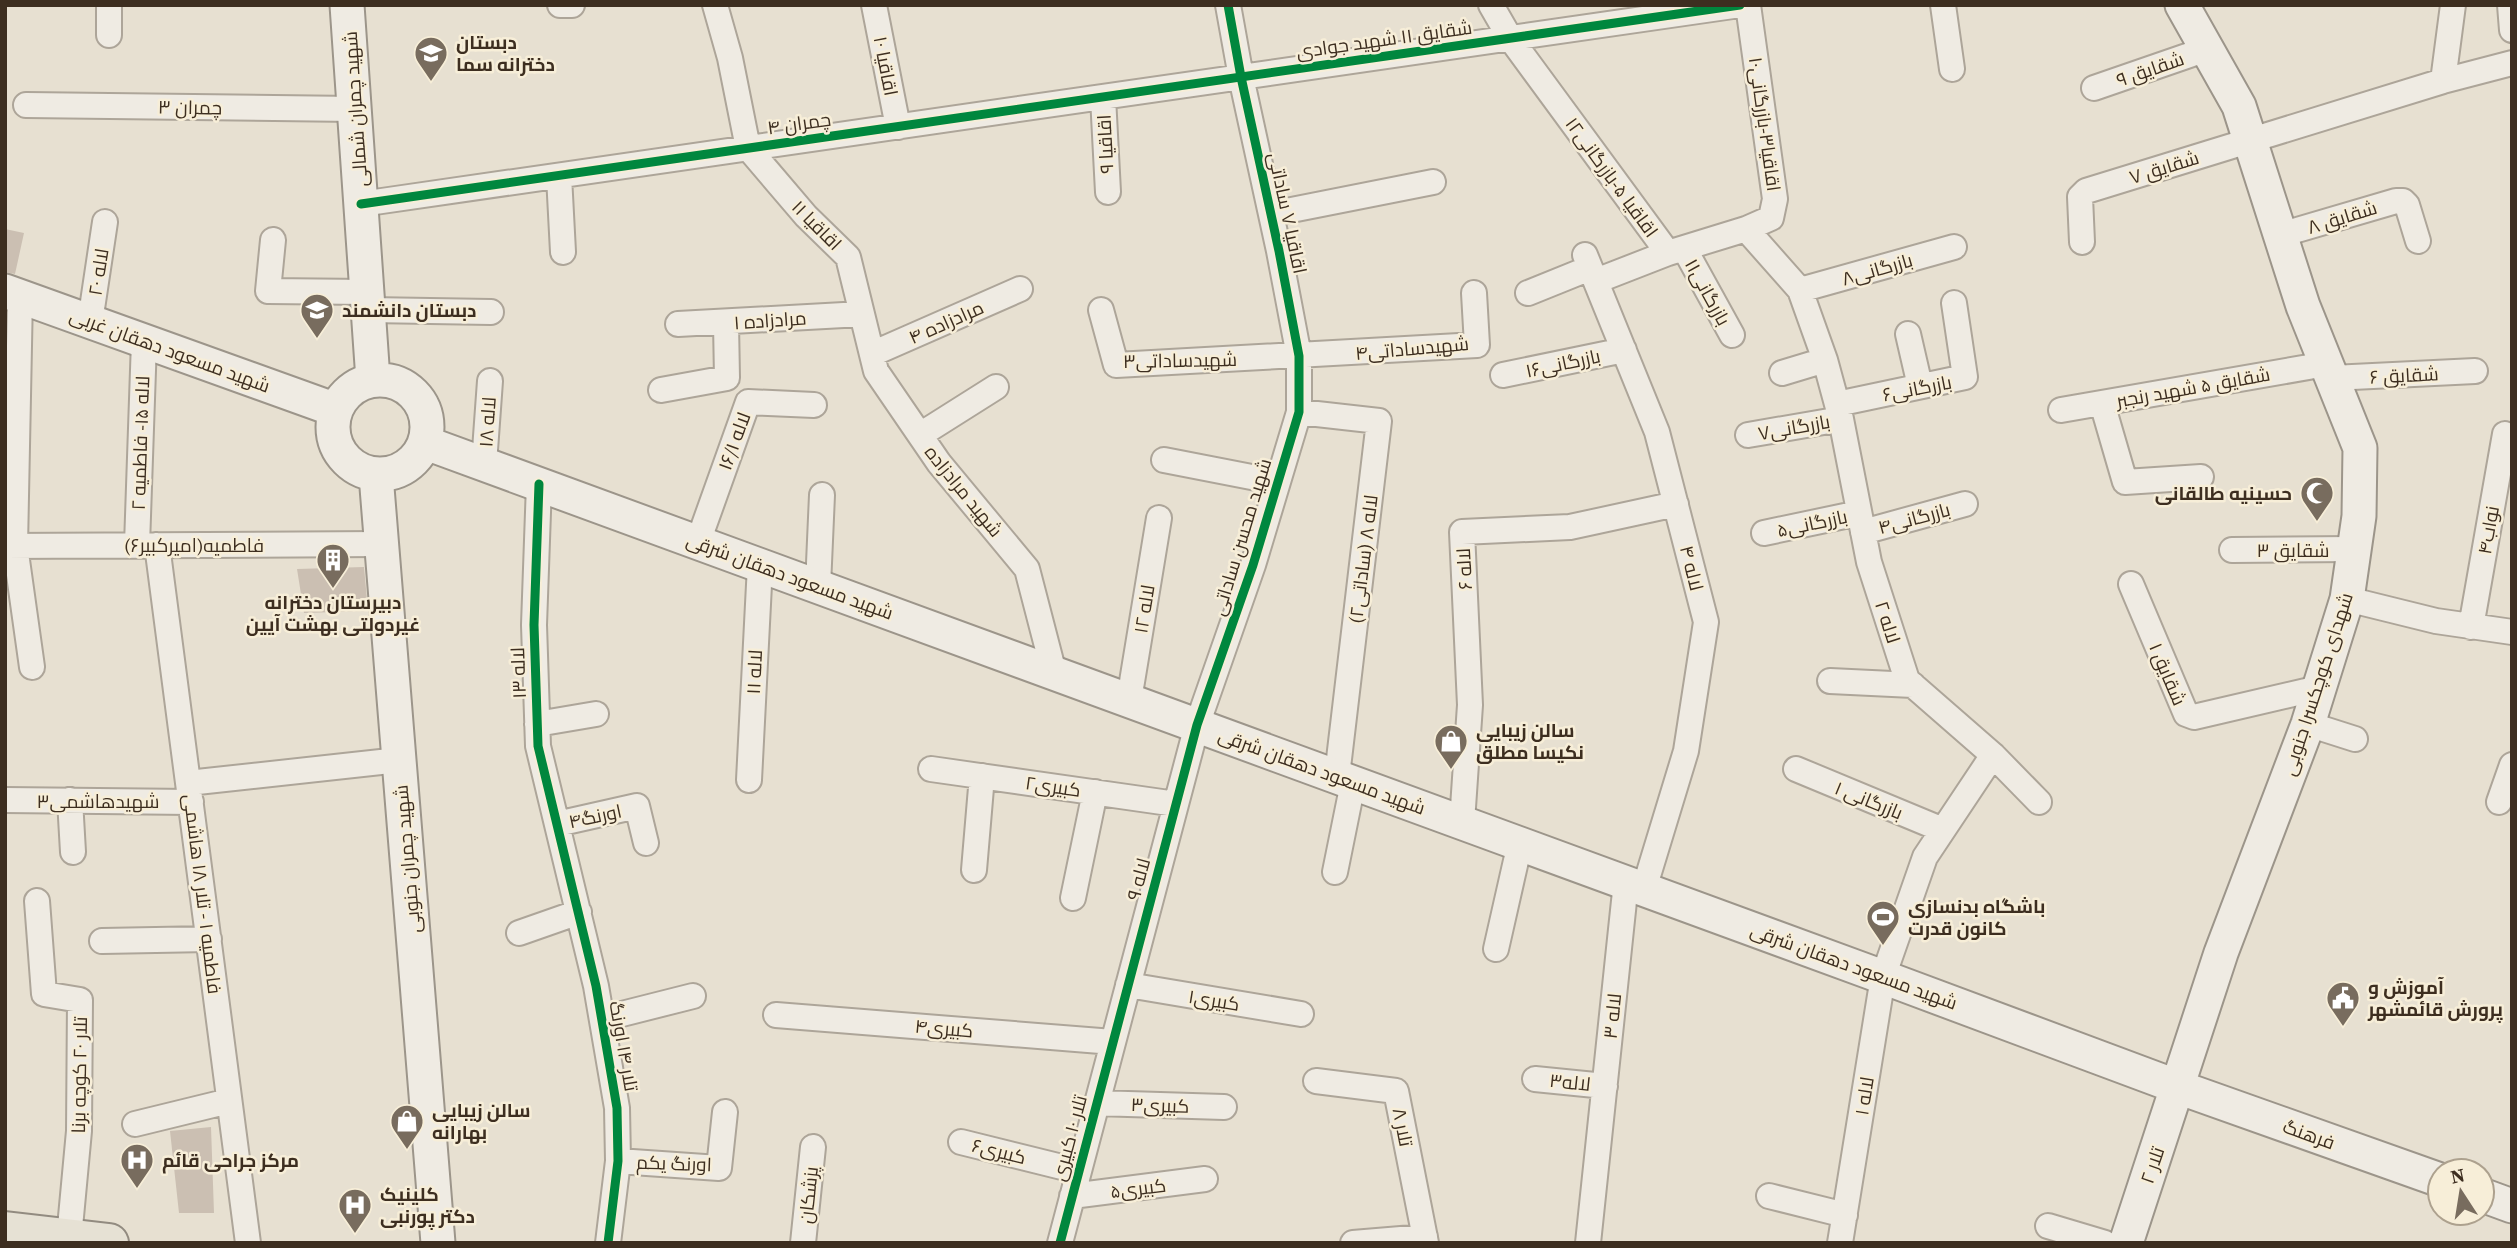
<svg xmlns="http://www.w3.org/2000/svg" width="2517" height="1248" font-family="'Source Serif 4',Cairo,serif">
<rect width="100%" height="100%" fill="#e7e0d1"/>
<path fill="#cbbfb2" d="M5,229L24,233L15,274L5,272Z
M364,567L368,611L304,613L297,569Z
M211,1127L214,1213H179L170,1131Z"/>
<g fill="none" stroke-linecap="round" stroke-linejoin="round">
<defs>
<path id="minor" d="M560,5H572
M715,5L730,58L748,148L806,216L848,257L876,371L939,463L1027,569L1054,673
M874,5L898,127
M1491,5L1510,38L1668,253L1596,281
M1943,5L1952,69
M2510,5L2512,30
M109,35V5
M2443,81L2453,5
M2094,88L2207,49
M1103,97L1108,192
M26,105L355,109
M559,176L563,252
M361,204L1740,5
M1271,214L1433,182
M1746,229L1800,290L1825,360L1841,419L1869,562L1907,680L1993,755L2039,802
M2280,235L2396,201H2403L2407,205L2418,241
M273,240L268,291L367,292
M2082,242L2080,197L2086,191L2443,81L2512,63
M1684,248L1732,335
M1668,253L1746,229L1771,218L1775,199L1748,5
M1585,255L1657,432L1706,622L1686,751L1644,889
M1800,290L1954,247
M1528,293L1590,268
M20,296L15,546L32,667
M369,310L491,312
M1101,310L1116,365L1477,345L1474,293
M90,322L105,222
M678,324L862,314
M1908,334L1920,386
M872,354L1020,289
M1782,373L1825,360
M1503,375L1624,350
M2332,378L2475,371
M661,390L727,378L726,323
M2102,403L2125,482L2201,477
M1837,404L1965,377L1954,303
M2061,410L2326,364
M1299,412L1379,421L1337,776
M920,435L996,387
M1748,435L1841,419
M1164,460L1277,482
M484,464L490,381
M539,484L534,625L538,746L596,986L617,1108L618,1161L608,1243
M1863,532L1965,504
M1764,533L1859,513
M698,542L748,402L814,405
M137,545L144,341
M157,545L248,1243
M5,546L382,544
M2232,550L2354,549
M2131,584L2186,714L2194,717L2319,688
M818,586L822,495
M2347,599L2436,621L2512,632
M2471,627L2505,434
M1830,681L1913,685
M1129,700L1159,518
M537,724L596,714
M2308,724L2355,739
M931,769L1176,804
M1796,769L1943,830
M749,780L760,565
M188,783L399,760
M5,800L191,802
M70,800L73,852
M2499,802L2512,765
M1462,822L1470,705L1462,532L1570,527L1676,504
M557,824L637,806L646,843
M974,870L982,776
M1335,872L1353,783
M1073,898L1095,792
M37,901L44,994L80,1000L79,1131L69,1238
M519,933L579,912
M102,941L209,939
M1496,949L1520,843
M1128,985L1301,1014
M776,1015L1113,1042
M602,1019L693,996
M1535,1079L1605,1086
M1316,1081L1396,1091L1426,1243
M1096,1103L1224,1107
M135,1124L229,1101
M961,1142L1078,1171
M618,1161L719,1168L725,1112
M1072,1196L1205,1179
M1769,1196L1845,1215
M2048,1226L2105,1243
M803,1243L813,1147
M1060,1243L1197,725L1253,565L1299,412V356L1279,251L1241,77L1228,5
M1353,1243L1425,1237
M1588,1243L1626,882
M1840,1243L1883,977L1925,857L1993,755"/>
<path id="secondary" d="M347,5L373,380
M5,291L336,410
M333 427a47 47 0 1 1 94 0a47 47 0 1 1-94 0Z
M426,443L1883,977L2178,1087L2440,1180
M376,475L438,1243
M2482,1195L2512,1206
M2126,1243L2221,953L2308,724L2347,599L2359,516L2360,448L2303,306L2239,106L2182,5"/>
<path id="primary" d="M5,1231L109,1243"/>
</defs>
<use href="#minor" stroke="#ada599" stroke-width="28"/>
<use href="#secondary" stroke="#9c958a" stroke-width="37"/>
<use href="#primary" stroke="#928b80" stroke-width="42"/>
<use href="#minor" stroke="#efebe3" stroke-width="24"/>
<use href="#secondary" stroke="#efebe3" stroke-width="33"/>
<use href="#primary" stroke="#e6e1d4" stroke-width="38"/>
<defs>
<path id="cycleway" d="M361,204L1740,5
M539,484L534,625L538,746L596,986L617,1108L618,1161L608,1243
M1060,1243L1197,725L1253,565L1299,412V356L1279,251L1241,77L1228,5"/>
</defs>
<use href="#cycleway" stroke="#f7eed8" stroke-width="13"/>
<use href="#cycleway" stroke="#00873e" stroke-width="9"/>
</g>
<defs>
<symbol id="school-pin" viewBox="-11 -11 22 30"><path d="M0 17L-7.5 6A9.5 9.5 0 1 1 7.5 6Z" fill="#786c5e" stroke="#f7eed8"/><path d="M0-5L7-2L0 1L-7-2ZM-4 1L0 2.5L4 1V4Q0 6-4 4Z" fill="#fff"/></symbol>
<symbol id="mosque-pin" viewBox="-11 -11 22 30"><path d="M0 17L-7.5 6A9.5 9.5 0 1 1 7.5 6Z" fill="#786c5e" stroke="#f7eed8"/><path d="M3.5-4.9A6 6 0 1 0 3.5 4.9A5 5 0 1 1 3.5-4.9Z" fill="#fff"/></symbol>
<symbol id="building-pin" viewBox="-11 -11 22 30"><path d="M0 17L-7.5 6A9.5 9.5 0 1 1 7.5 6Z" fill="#786c5e" stroke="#f7eed8"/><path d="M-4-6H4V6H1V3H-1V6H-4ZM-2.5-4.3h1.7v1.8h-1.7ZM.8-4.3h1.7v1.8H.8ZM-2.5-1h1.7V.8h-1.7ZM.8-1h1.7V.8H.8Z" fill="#fff"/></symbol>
<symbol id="shop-pin" viewBox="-11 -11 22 30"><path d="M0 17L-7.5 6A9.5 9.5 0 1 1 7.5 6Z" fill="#786c5e" stroke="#f7eed8"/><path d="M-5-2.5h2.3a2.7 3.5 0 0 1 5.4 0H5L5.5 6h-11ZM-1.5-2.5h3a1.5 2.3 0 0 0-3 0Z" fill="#fff"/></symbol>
<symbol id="stadium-pin" viewBox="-11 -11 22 30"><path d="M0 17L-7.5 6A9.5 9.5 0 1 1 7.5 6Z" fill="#786c5e" stroke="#f7eed8"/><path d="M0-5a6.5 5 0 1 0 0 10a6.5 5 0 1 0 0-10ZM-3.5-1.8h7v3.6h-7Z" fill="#fff"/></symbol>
<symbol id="civic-pin" viewBox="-11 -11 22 30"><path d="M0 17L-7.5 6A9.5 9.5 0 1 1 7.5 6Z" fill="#786c5e" stroke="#f7eed8"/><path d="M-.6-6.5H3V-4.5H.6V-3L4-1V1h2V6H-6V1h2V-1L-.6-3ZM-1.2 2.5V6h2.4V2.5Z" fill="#fff"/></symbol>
<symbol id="hospital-pin" viewBox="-11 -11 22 30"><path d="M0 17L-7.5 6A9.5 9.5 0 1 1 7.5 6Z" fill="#786c5e" stroke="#f7eed8"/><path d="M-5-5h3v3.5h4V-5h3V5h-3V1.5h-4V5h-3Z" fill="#fff"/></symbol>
</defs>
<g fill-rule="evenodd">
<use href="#school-pin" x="412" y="34" width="38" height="52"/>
<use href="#school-pin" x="298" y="291" width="38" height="52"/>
<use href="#mosque-pin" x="2298" y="474" width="38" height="52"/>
<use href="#building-pin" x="314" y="541" width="38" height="52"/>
<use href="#shop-pin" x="1432" y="722" width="38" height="52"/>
<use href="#stadium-pin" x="1864" y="898" width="38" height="52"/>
<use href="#civic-pin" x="2324" y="979" width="38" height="52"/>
<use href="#shop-pin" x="388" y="1102" width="38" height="52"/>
<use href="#hospital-pin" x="118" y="1141" width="38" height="52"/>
<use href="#hospital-pin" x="336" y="1186" width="38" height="52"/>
</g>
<g text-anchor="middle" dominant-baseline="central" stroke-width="5" stroke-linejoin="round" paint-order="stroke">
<g font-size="19" fill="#3d2e20" stroke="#f7eed8">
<text transform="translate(1384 39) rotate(-8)">شقایق ۱۱ شهید جوادی</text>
<text transform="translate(886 66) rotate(79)">اقاقیا ۱۰</text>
<text transform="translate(2150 69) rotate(-19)">شقایق ۹</text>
<text transform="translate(190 107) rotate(1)">چمران ۳</text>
<text transform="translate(355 109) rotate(-94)">شهید چمران شمالی</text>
<text transform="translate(799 123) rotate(-8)">چمران ۴</text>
<text transform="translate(1765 124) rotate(82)">اقاقیا۳-بازرگانی۱۰</text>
<text transform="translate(1105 144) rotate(-93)">اقاقیا ۹</text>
<text transform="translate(2164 167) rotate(-17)">شقایق ۷</text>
<text transform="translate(1612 177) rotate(54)">اقاقیا ۵-بازرگانی۱۲</text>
<text transform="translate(1288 213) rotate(78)">اقاقیا ۷ ساداتی</text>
<text transform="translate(2342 217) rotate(-17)">شقایق ۸</text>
<text transform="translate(817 225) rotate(45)">اقاقیا ۱۱</text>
<text transform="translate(1877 269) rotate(-16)">بازرگانی۸</text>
<text transform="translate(98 272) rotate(-81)">لاله ۲۰</text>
<text transform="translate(1708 292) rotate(61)">بازرگانی۱۱</text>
<text transform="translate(770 320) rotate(-4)">مرادزاده ۱</text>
<text transform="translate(946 322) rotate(-24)">مرادزاده ۴</text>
<text transform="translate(1412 348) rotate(-5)">شهیدساداتی۴</text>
<text transform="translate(170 350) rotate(20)">شهید مسعود دهقان غربی</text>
<text transform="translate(1180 360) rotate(-1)">شهیدساداتی۳</text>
<text transform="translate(1563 363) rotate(-12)">بازرگانی۱۶</text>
<text transform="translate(2404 375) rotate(-3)">شقایق ۶</text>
<text transform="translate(2193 387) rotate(-10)">شقایق ۵ شهید رنجبر</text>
<text transform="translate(1917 388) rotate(-11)">بازرگانی۶</text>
<text transform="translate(487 422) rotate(-86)">لاله ۱۸</text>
<text transform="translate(1794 427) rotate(-10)">بازرگانی۷</text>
<text transform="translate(734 441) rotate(-70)">لاله ۱۶/۱</text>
<text transform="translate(140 443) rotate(-88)">لاله ۱۵- فاطمیه ۲</text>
<text transform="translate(964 491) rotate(51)">شهید مرادزاده</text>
<text transform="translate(1914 518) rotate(-15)">بازرگانی۴</text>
<text transform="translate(1812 523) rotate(-12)">بازرگانی۵</text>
<text transform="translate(2488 530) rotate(-80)">نواب۴</text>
<text transform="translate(1241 537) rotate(-73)">شهید محسن ساداتی</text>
<text x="194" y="545">فاطمیه(امیرکبیر۶)</text>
<text x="2293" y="550">شقایق ۳</text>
<text transform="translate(1363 559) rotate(-83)">لاله ۸ (ساداتی۲)</text>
<text transform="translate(1692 568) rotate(76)">لاله ۴</text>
<text transform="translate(1464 569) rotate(-93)">لاله ۶</text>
<text transform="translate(790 576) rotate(20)">شهید مسعود دهقان شرقی</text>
<text transform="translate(1144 609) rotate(-81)">لاله ۱۲</text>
<text transform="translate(1888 622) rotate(72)">لاله ۲</text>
<text transform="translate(754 672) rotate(-87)">لاله ۱۱</text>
<text transform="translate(518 673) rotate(-92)">لاله ۱۳</text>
<text transform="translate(2168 674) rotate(67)">شقایق ۱</text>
<text transform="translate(2317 684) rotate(-72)">شهدای کوچکسرا جنوبی</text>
<text transform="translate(1322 771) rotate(20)">شهید مسعود دهقان شرقی</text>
<text transform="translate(1053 786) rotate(8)">کبیری۲</text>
<text transform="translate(1869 800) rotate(22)">بازرگانی ۱</text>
<text x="98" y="801">شهیدهاشمی۳</text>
<text transform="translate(595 816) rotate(-12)">اورنگ۴</text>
<text transform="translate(407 859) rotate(-95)">شهید چمران جنوبی</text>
<text transform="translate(1138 879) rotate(-75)">لاله ۹</text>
<text transform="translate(203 894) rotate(83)">فاطمیه ۱ - تلار ۱۸ هاشمی</text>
<text transform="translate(1854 966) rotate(20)">شهید مسعود دهقان شرقی</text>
<text transform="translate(1214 1000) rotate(9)">کبیری۱</text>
<text transform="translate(1612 1016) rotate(-84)">لاله ۳</text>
<text transform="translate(944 1028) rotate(5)">کبیری۴</text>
<text transform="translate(624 1046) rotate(80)">تلار ۱۴ اورنگ</text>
<text transform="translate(79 1075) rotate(-89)">تلار ۲۰ کوچه برنا</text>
<text transform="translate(1570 1082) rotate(6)">لاله۳</text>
<text transform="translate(1864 1096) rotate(-81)">لاله ۱</text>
<text transform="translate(1160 1105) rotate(2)">کبیری۳</text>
<text transform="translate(1403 1127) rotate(79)">تلار ۸</text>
<text transform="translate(2309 1134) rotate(20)">فرهنگ</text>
<text transform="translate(1069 1138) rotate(-75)">تلار ۱۰ کبیری</text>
<text transform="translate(999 1151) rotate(14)">کبیری۶</text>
<text transform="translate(674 1163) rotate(2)">اورنگ یکم</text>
<text transform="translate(2152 1165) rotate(-71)">تلار ۲</text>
<text transform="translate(1138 1188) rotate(-7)">کبیری۵</text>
<text transform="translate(808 1195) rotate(-84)">پزشکان</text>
</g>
<g font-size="19" font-weight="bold" fill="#3d2e20" stroke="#f7eed8" text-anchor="start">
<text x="456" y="42">دبستان<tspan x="456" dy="22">دخترانه سما</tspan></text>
<text x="342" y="310">دبستان دانشمند</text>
<text x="2292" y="493" text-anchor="end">حسینیه طالقانی</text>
<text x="333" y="602" text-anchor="middle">دبیرستان دخترانه<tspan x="333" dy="22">غیردولتی بهشت آیین</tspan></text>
<text x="1476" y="730">سالن زیبایی<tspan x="1476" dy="22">نکیسا مطلق</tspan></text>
<text x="1908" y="906">باشگاه بدنسازی<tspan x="1908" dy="22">کانون قدرت</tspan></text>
<text x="2368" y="987">آموزش و<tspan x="2368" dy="22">پرورش قائمشهر</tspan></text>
<text x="432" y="1110">سالن زیبایی<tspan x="432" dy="22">بهارانه</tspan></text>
<text x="162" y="1160">مرکز جراحی قائم</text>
<text x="380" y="1194">کلینیک<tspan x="380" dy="22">دکتر پورنبی</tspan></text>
</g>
</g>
<rect width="2517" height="1248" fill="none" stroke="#3d2e20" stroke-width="14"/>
<g transform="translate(2461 1192) rotate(348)"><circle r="33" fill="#f7eed8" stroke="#ada18e" stroke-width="2"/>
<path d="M0-5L12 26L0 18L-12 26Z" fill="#786c5e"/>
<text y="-10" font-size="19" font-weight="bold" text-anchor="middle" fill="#3d2e20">N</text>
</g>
</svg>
